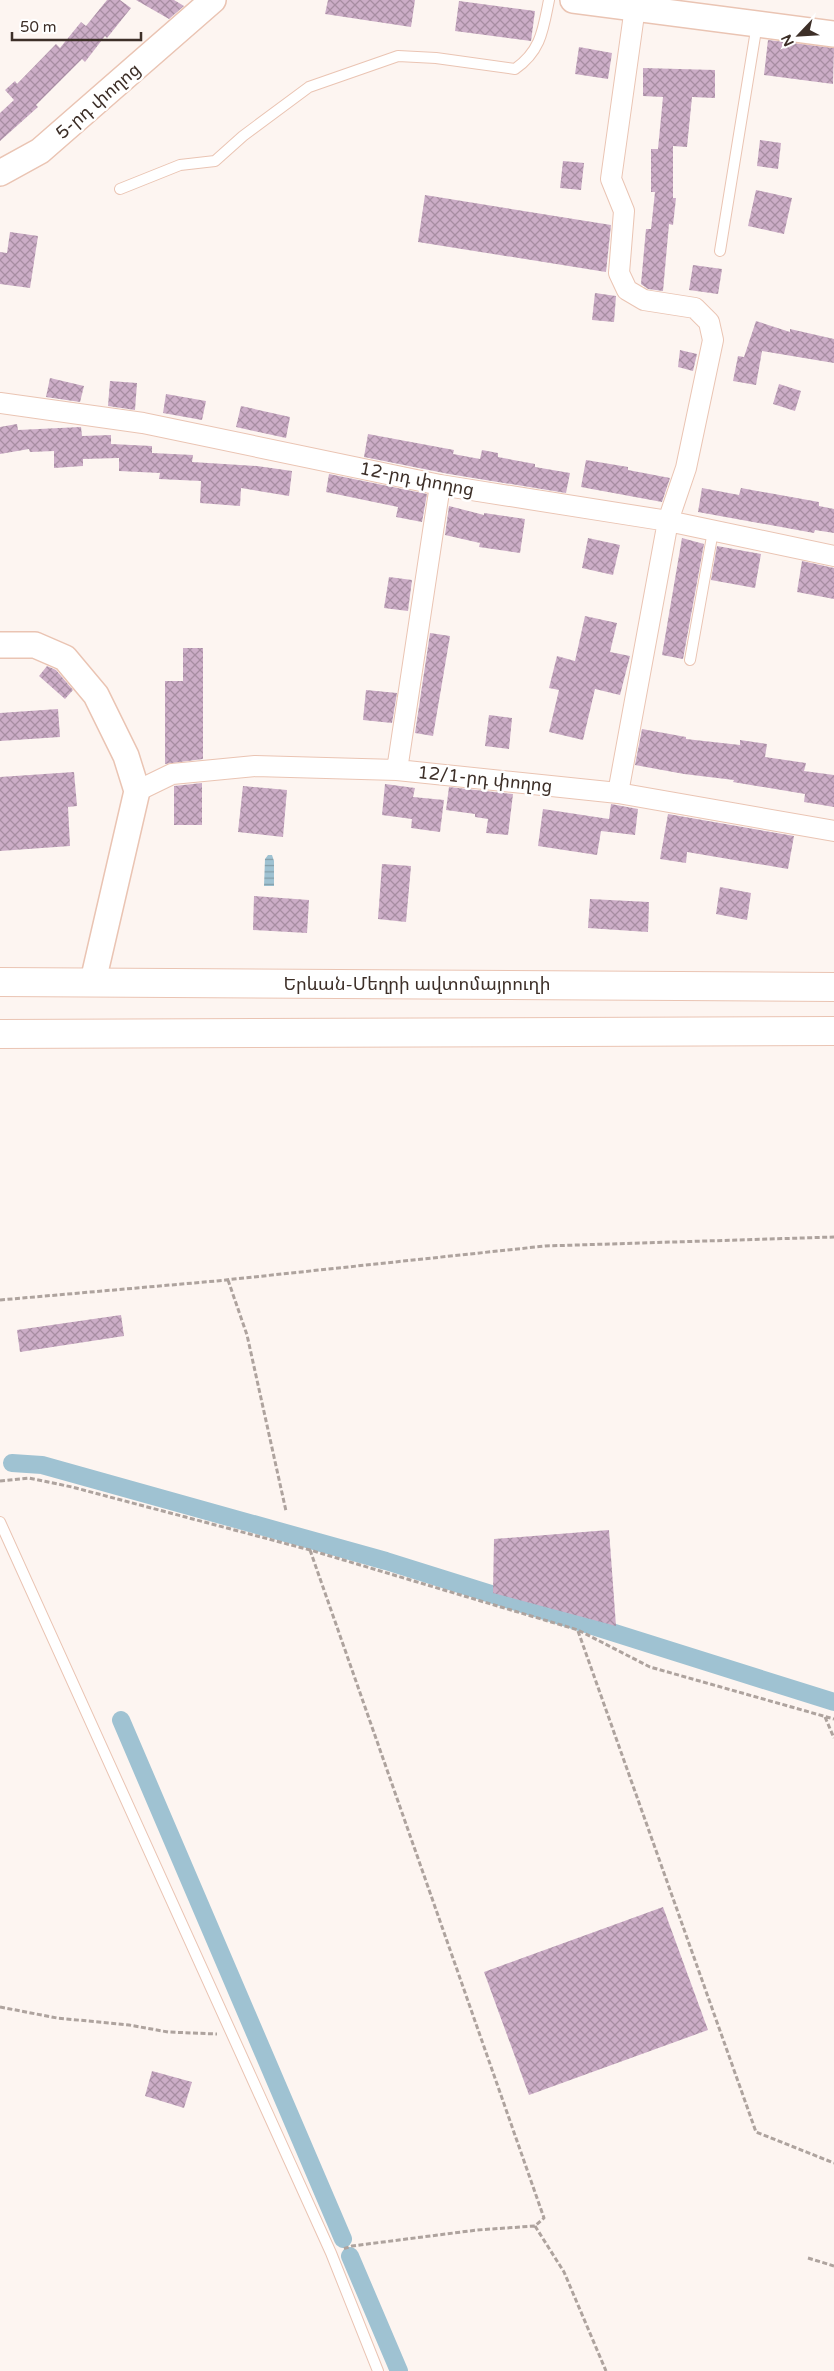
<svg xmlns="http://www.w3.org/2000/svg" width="834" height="2371" font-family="'Varela Round','Noto Sans Armenian',sans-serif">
<defs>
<pattern id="water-rules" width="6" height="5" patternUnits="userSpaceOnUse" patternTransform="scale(1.25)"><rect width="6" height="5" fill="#9fc2d2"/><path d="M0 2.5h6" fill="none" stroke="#839eaa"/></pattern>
<pattern id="building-cross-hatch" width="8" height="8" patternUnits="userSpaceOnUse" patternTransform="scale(1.25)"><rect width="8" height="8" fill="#ccadc7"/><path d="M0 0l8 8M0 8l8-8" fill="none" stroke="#a78da2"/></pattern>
</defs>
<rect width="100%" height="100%" fill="#fdf5f1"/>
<path fill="url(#water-rules)" d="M268,855H272L274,861V886H264L265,859Z"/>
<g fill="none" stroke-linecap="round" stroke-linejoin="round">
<path stroke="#9fc2d2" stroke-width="18" d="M12,1463L42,1465L386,1561L834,1702
M121,1720L343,2239
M350,2256L399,2371"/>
</g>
<path fill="url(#building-cross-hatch)" d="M107,0H120L131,8L107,38L105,36L85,62L82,59L36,105L38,107L0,141V113L14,100L5,90L15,81L17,84L56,44L60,48L81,22L86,26Z
M136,0H174L184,6L169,19Z
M328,0H415L411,27L325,14Z
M459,1L535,11L531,41L455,31Z
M768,40L834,48L833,84L764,75Z
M579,47L612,53L608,79L575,74Z
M643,68L715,70V98L692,97L687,147L673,146V198H676L673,225L669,224L663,291L648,289L641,284L646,229H651L655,192H651V149H658L663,97L643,96Z
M760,140L781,143L778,169L757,166Z
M563,161L584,163L581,190L560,188Z
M756,190L792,198L784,234L748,226Z
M425,195L611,225L606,272L418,242Z
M10,232L38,236L30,288L0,284V252L7,253Z
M693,265L722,269L718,294L689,290Z
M595,293L616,296L614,322L592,320Z
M756,321L790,332V329L834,339V363L762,351L756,385L733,381L738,356L744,357Z
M680,350L697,354L693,371L678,367Z
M50,378L84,386L80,402L46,397Z
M110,381L137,383L135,410L108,406Z
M779,384L801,391L795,411L773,404Z
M166,394L206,401L202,420L163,413Z
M241,406L290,417L286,438L236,427Z
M17,424L18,430L81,427L82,436L111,435V444L152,446V453L193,455L192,462L257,466L292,471L289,496L241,488L240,506L200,503L201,481L159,479L160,473L119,471V458L83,459V466L54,468V451L30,452L29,449L0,454V427Z
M368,434L454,450L453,454L480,459L482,450L498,453V457L535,464V467L570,473L566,493L449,474L364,457Z
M586,460L628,467V470L670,478L662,502L581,487Z
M329,474L427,494L422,522L396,517L398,507L326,492Z
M702,488L739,495L741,488L819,502V506L834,509V533L815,530L814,533L698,512Z
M449,506L484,515V513L525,519L520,553L479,547L480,543L445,535Z
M588,538L620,545L613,575L582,568Z
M682,538L704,544L683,659L662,655Z
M717,546L761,554L755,588L711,580Z
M802,561L834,568V599L797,592Z
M389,577L412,580L408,611L384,608Z
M585,616L617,623L610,652L630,656L620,695L595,689L583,740L549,732L559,690L549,688L557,656L575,661Z
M430,633L450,636L433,736L415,733Z
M183,648H203V759L165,764V681H183Z
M47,666L56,670L73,690L65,699L39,676Z
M366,690L397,693L392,723L363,720Z
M58,709L60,737L0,741V713Z
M489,715L512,718L509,749L485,746Z
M642,729L686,737V739L740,745V740L767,744L765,757L806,763L804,771L834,775V807L804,802L805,794L733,782L734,780L684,774L635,765Z
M74,772L77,806L68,807L70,846L0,851V777Z
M202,783V825H174V786Z
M385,784L415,788L413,797L444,800L440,832L411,828L412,819L382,815Z
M243,786L287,790L283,837L238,832Z
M449,787L513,794L508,835L486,833L488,819L475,817V814L446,810Z
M611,804L638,809L635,835L601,831L597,855L538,846L543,809L609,819Z
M668,814L794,836L788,869L687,852L686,863L660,859Z
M382,864L411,866L406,922L378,919Z
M720,887L751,893L747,920L716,914Z
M254,896L309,900L307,933L253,930Z
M590,899L649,902L648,932L588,928Z
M121,1315L124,1336L20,1352L17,1330Z
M609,1530L616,1626L493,1593L494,1539Z
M663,1907L708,2030L529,2095L484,1972Z
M152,2071L192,2082L184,2108L145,2096Z"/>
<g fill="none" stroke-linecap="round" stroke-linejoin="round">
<defs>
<path id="service" d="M120,189L180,165L215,161L243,136L309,87L398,56L436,58L515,69C541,51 543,30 549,0
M720,251L757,24
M690,660L713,531
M0,1522L331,2253L378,2371"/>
<path id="minor" d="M0,403L143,423L440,485L668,521L834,556
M397,770L440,485
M137,791L172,774L255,766L397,770L618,793L834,831
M618,793L668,521L686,468L713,340L709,322L695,308L644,300L627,290L619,273L624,211L611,179L636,0"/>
<path id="tertiary" d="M573,0L834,34
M0,173L40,151L213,0
M0,645H35L65,658L96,695L126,756L137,791L93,981"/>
<path id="trunk" d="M0,982L834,987
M0,1034L834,1031"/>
</defs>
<use href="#service" stroke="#eac4b3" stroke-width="12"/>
<use href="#minor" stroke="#eac4b3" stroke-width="22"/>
<use href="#tertiary" stroke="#eac4b3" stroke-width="28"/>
<use href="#trunk" stroke="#eac4b3" stroke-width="30"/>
<path stroke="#aea39e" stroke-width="3" stroke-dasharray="5 2.5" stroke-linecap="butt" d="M228,1280L247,1335L286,1511
M0,1300L216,1281L545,1246L834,1237
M0,1481L29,1478L72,1487L310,1550L578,1630L650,1667L834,1719
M310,1550L544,2218L535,2226L477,2230L352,2246L343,2249
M578,1631L756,2132L834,2163
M825,1717L834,1738
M0,2007L57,2018L129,2025L168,2032L217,2034
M535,2226L564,2272L606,2371
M808,2258L834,2266"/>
<use href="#service" stroke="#fff" stroke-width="10"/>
<use href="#minor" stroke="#fff" stroke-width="20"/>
<use href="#tertiary" stroke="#fff" stroke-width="25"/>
<use href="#trunk" stroke="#fff" stroke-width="28"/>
</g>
<g text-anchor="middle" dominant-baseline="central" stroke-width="5" stroke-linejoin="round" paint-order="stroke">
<g font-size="18" fill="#3d2f28" stroke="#fff">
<text transform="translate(98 101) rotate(-41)">5-րդ փողոց</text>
<text transform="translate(417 479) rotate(11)">12-րդ փողոց</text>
<text transform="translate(485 779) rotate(6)">12/1-րդ փողոց</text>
<text x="417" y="984">Երևան-Մեղրի ավտոմայրուղի</text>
</g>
</g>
<g transform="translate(799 35) rotate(245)" stroke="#ffffff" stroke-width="4" paint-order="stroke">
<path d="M0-4L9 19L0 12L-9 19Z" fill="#3d2f28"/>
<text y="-8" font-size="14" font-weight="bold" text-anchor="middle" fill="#3d2f28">N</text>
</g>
<path d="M12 32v8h129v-8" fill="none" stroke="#3d2f28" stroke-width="2.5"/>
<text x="20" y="32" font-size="15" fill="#3d2f28" stroke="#ffffff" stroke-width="4" paint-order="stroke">50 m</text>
</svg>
